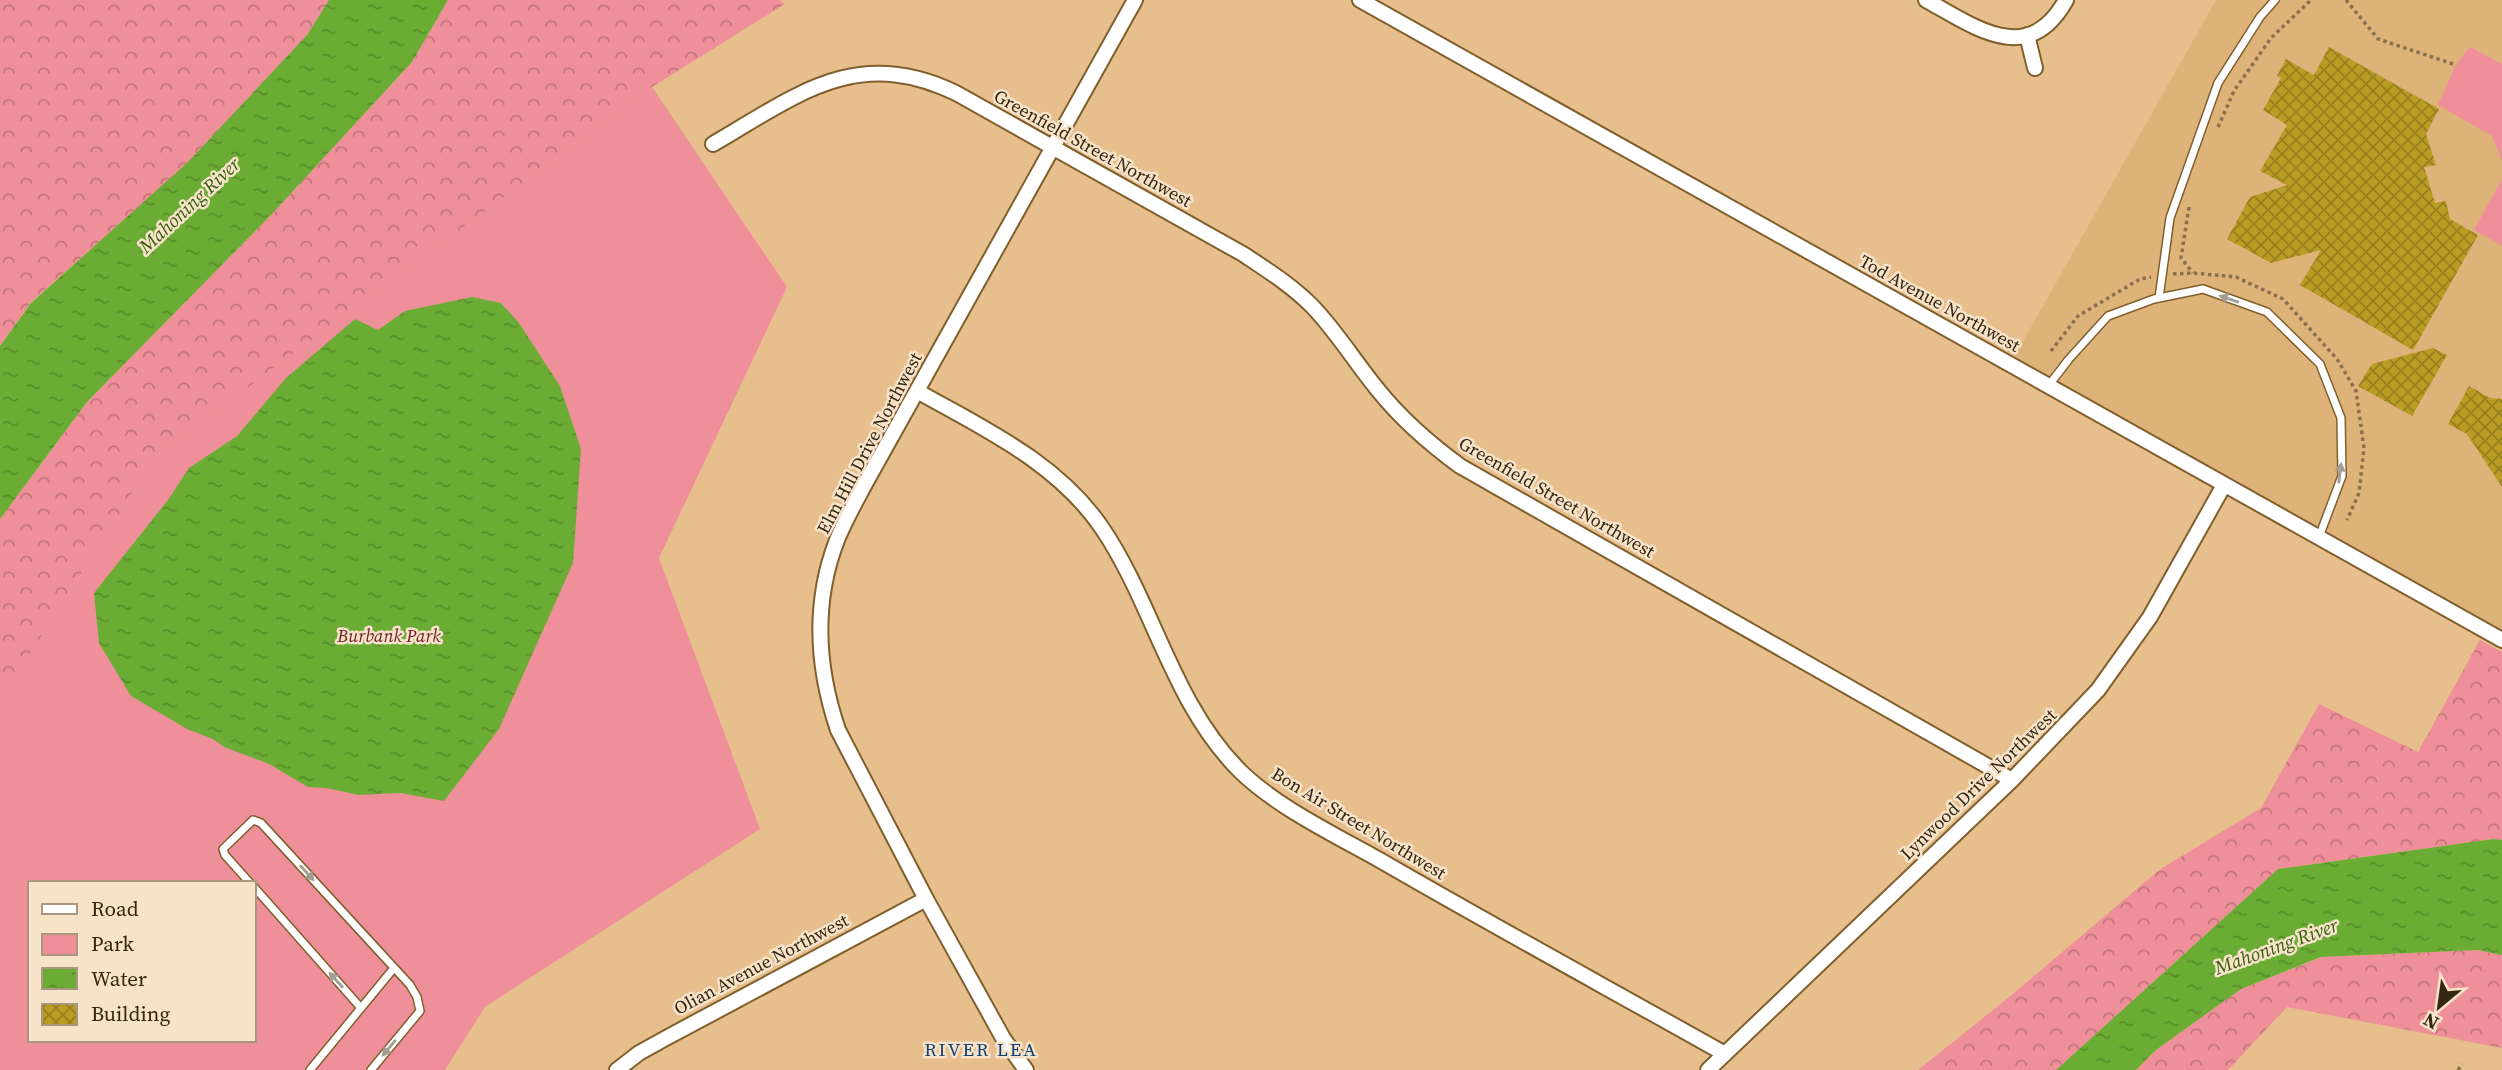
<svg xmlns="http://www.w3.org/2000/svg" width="2502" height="1070" font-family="'Source Serif 4',serif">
<defs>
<pattern id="forest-crowns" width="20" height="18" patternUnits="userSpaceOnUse" patternTransform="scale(1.75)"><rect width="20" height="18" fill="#ef8f99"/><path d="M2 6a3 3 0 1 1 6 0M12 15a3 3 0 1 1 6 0" fill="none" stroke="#c2757b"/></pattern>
<pattern id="water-ripples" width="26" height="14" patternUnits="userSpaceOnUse" patternTransform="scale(1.75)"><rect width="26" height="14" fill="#6bad34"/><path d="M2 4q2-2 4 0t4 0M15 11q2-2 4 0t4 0" fill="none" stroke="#598d2b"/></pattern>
<pattern id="building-cross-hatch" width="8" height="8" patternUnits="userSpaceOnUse" patternTransform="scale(1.75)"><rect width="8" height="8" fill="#b99c24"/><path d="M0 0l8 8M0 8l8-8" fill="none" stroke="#977f1e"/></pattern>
</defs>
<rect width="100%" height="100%" fill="#e6bf8c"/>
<path fill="#deb379" d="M2216,0H2502V630L2014,357Z"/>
<path fill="url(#forest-crowns)" d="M0,0H329L307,35L188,163L31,302L0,346Z
M448,0H779L785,4L652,87L157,455L0,701V519L87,402L270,216L412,62Z
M2480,640L2502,652V840L2493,839L2278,869L2056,1070H1918L2008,998L2159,870L2261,808L2319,704L2418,752Z
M2477,950L2502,955V1048L2287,1007L2228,1070H2136L2156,1050L2241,989L2322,957Z"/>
<path fill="#ef8f99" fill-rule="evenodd" d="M2470,47L2502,64V161L2492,136L2438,105L2456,65Z
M652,87L787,287L659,558L760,829L485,1007L445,1070H0V701L157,455ZM30,883H254V1040H30Z
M2502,179V246L2474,230Z"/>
<path fill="url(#water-ripples)" d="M329,0H448L412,62L270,216L87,402L0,519V346L31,303L188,162L307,35Z
M472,297L501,303L519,323L560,386L581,449L573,563L499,729L444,801L400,793L359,795L326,788L308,787L269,764L224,747L213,739L187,729L131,696L99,643L94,593L168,500L189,468L237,436L286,378L355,319L378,330L405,311Z
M2493,839L2502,840V955L2477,950L2321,957L2241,989L2156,1050L2136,1070H2056L2278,869Z"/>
<path fill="url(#building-cross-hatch)" d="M2329,47L2439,109L2426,134L2436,165L2424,167L2435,203L2446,201L2450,219L2478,235L2413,350L2300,285L2321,250L2271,263L2227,239L2250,197L2287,185L2260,171L2287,125L2263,110L2281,78L2277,76L2286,59L2314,75Z
M2433,348L2447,355L2412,416L2358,386L2372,364Z
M2469,386L2490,398L2502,399V487L2467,434L2448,424Z"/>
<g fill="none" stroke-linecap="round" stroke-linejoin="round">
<defs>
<path id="lane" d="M2159,298L2170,218L2218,83L2260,17L2275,0
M2049,385L2069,359L2108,316L2154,299L2203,289L2267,312L2320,364L2341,418L2342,476L2319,537
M250,883L225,855L223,849L253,820L261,823L410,985L417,997L420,1011L371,1070
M254,887L361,1008L310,1070
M361,1008L394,968"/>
<path id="street" d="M1360,0L2502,640
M1926,0C1975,27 2028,68 2066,0
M2027,35L2035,68
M713,144C797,95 857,45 956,93L1243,254C1267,270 1291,285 1312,306C1337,332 1355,362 1378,390C1402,420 1430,444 1460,466L2012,780
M917,391C984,429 1057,462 1102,528C1154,605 1172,703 1240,771C1280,810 1342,838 1390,866C1501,930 1613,991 1725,1054
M617,1070L639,1053L666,1038L926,899
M1026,1070L1003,1038L926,899L838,730C817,668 813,602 837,540C845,520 856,501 866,482L1135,0
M1708,1070L2012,780L2098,690L2150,617L2224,485"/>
</defs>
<use href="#lane" stroke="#815f2d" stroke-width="10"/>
<use href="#street" stroke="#815f2d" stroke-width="18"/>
<path stroke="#8a704c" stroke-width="3.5" stroke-dasharray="3.5 3.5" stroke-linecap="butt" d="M2346,0L2378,39L2456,65
M2218,127L2234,91L2271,38L2311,0
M2189,207L2181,258L2193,273
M2173,274L2193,273L2236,277L2283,299L2337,359L2356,391L2364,448L2359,493L2347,520
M2051,351L2078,316L2140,279L2151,277
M2458,1070L2462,1064"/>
<use href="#lane" stroke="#fff" stroke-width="7"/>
<use href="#street" stroke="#fff" stroke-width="14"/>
</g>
<defs><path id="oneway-solid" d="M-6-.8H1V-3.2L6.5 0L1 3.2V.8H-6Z" transform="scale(1.75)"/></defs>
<g fill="#a49d94">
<use href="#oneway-solid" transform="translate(2229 299) rotate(-161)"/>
<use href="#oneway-solid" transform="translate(2340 473) rotate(-83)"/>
<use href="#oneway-solid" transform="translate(307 873) rotate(48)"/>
<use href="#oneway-solid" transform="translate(336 980) rotate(-132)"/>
<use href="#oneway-solid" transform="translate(389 1048) rotate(130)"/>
</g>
<g text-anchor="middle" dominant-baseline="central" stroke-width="5" stroke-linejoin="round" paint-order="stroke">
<g font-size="18" fill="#352611" stroke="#f7e3ca">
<text transform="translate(1093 148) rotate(29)">Greenfield Street Northwest</text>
<text transform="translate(1940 303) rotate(29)">Tod Avenue Northwest</text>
<text transform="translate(869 443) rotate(-62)">Elm Hill Drive Northwest</text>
<text transform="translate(1557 497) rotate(30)">Greenfield Street Northwest</text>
<text transform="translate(1978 784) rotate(-44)">Lynwood Drive Northwest</text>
<text transform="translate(1359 823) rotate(31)">Bon Air Street Northwest</text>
<text transform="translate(761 964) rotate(-28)">Olian Avenue Northwest</text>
</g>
<g font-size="18" font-style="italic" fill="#701c2c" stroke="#f7e3ca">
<text x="389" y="635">Burbank Park</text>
</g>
<g font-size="19" font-style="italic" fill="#345e0c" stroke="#f7e3ca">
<text transform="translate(189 205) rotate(-43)">Mahoning River</text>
<text transform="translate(2276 946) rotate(-20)">Mahoning River</text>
</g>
<g font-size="19" letter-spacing="2" fill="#124173" stroke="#f7e3ca">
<text x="981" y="1049">RIVER LEA</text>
</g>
</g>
<rect x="28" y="881" width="228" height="161" fill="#f7e3ca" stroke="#a99780" stroke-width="2"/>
<rect x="42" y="904" width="35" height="10" fill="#ffffff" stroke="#a99780" stroke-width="2"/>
<text x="91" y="916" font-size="21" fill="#352611">Road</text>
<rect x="42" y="934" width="35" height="21" fill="#ef8f99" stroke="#a99780" stroke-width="2"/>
<text x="91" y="951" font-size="21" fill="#352611">Park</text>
<rect x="42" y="968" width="35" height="21" fill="url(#water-ripples)" stroke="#a99780" stroke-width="2"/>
<text x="91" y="986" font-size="21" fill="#352611">Water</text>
<rect x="42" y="1004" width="35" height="21" fill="url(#building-cross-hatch)" stroke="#a99780" stroke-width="2"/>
<text x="91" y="1021" font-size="21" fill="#352611">Building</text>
<g transform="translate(2439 1007) rotate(209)" stroke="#f7e3ca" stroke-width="5" paint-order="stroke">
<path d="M0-5L12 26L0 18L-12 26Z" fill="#352611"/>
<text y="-10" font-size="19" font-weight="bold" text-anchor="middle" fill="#352611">N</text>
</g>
</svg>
